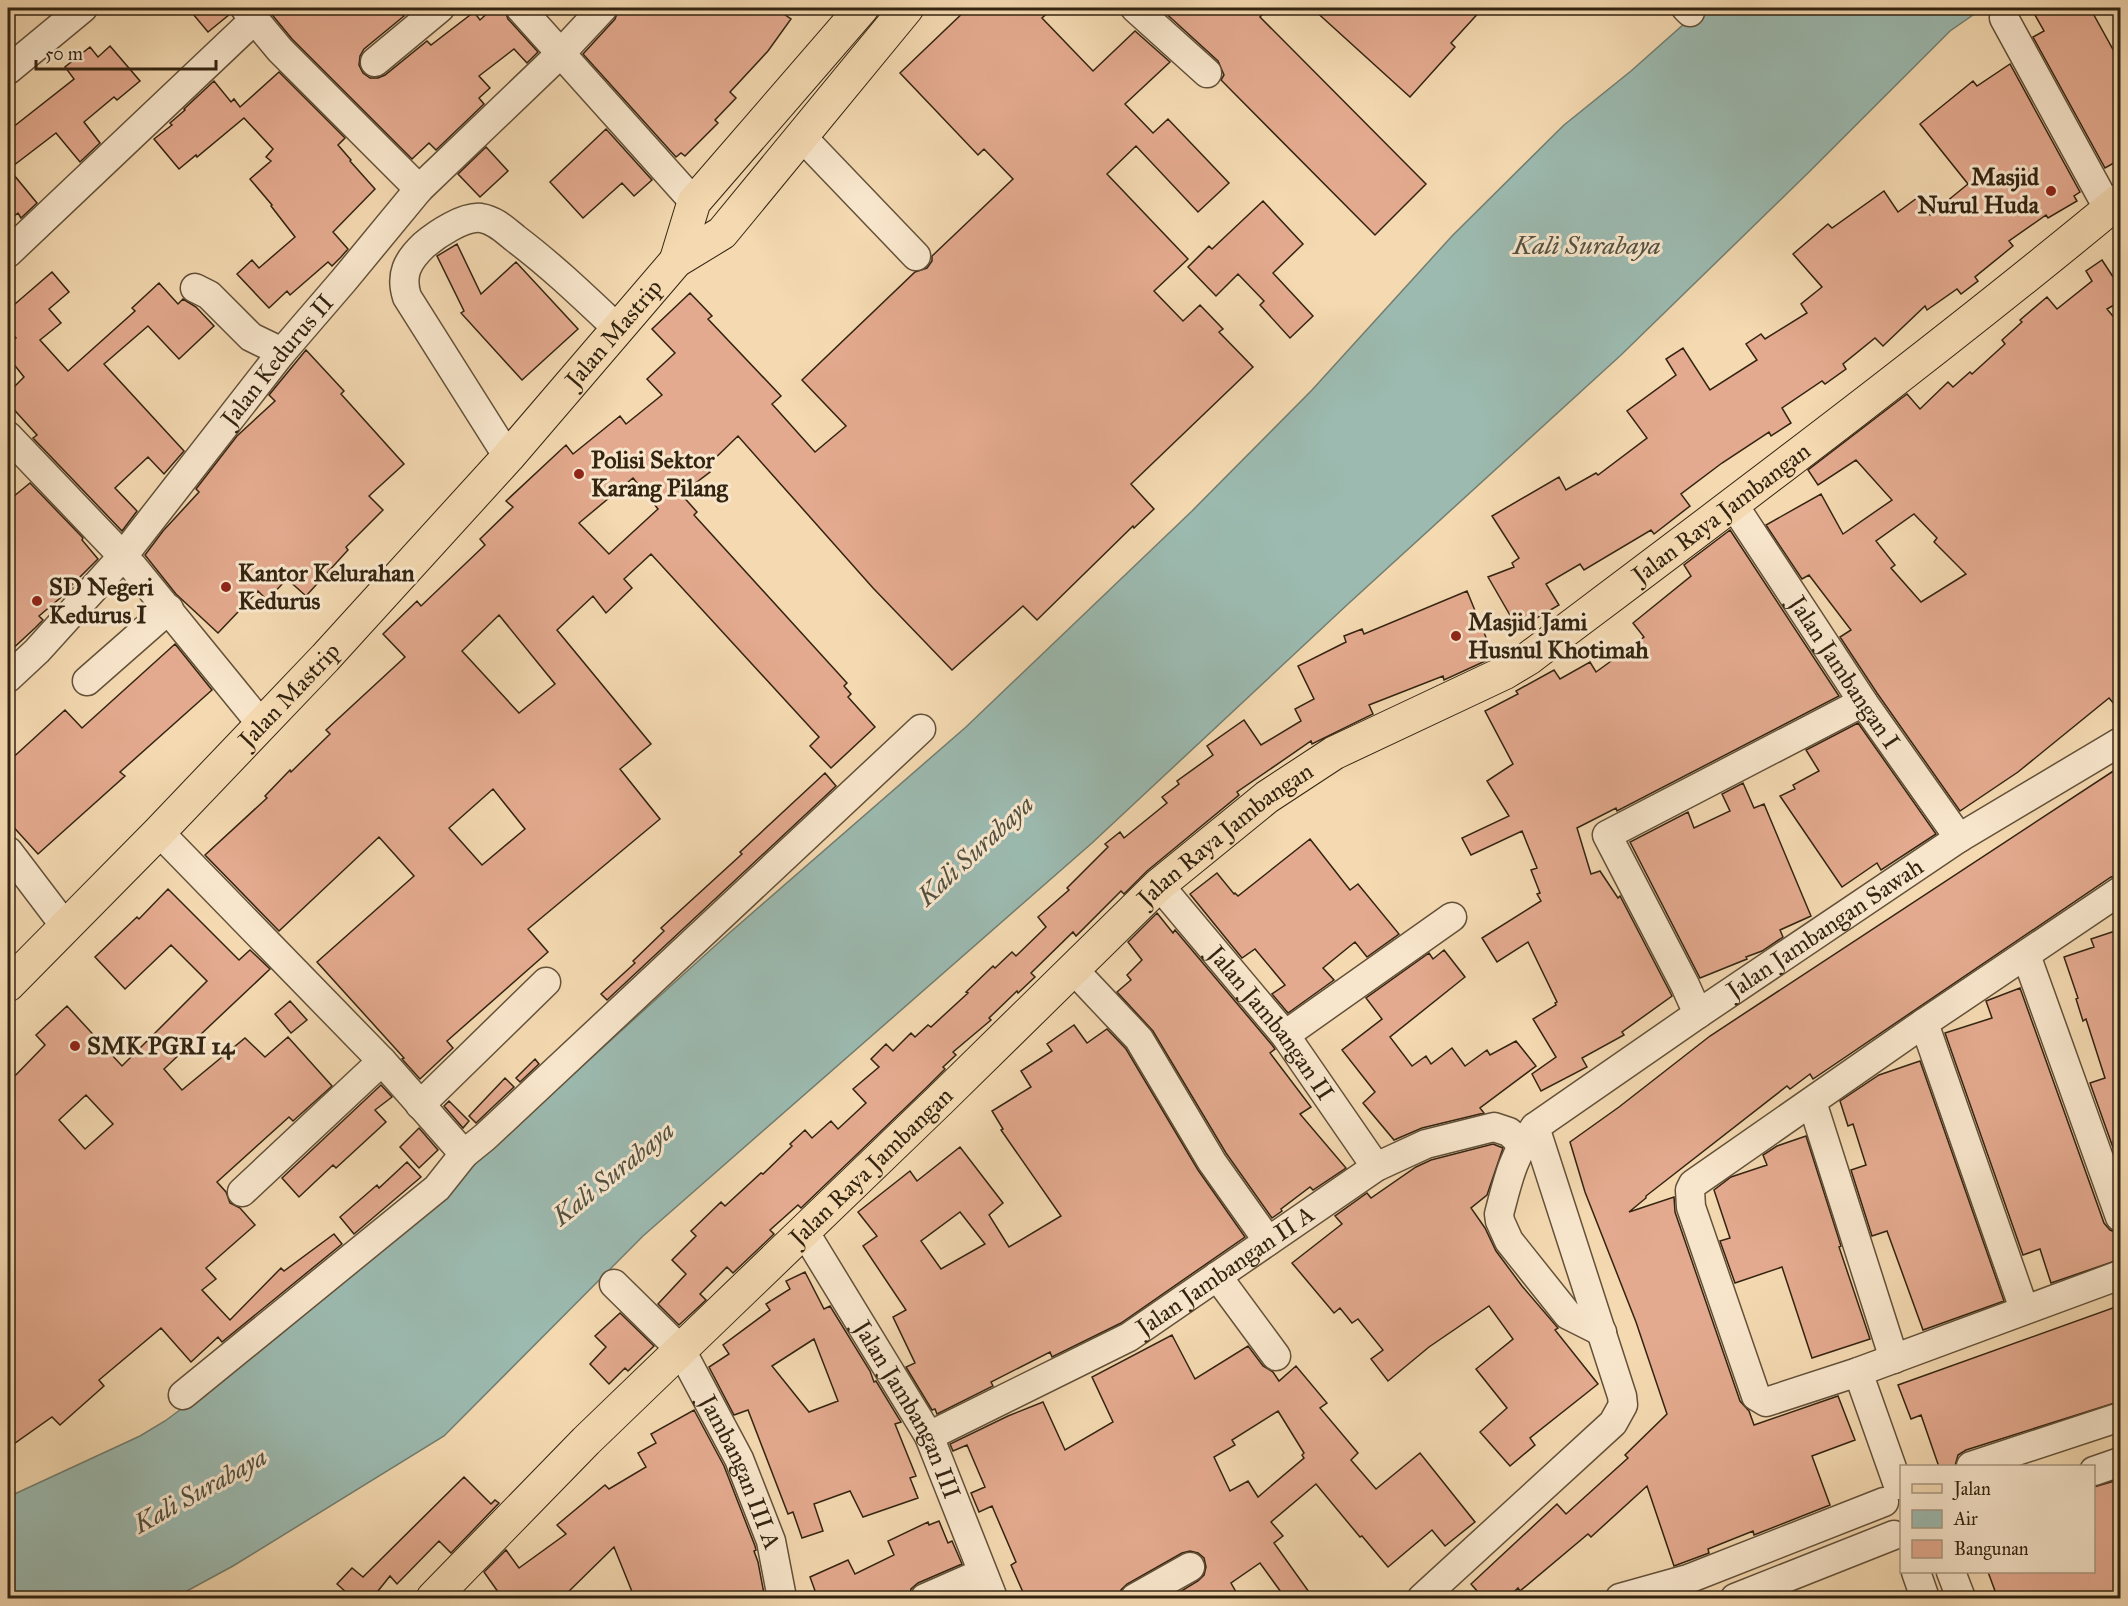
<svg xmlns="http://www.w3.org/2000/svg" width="2128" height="1606" font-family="'IM FELL Great Primer',serif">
<rect width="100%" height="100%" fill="#f4d9b1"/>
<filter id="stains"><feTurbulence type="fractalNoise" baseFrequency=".00333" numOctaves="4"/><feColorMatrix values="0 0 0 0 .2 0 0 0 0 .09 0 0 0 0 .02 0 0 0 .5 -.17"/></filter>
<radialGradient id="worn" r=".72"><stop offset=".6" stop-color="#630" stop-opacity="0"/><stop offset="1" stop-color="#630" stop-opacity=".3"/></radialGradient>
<path fill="#9cbab0" stroke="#727e70" stroke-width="1.5" d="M1702,8H1983L1950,31L1808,173L1621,355L1348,604L1092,843L643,1236L444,1436L233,1566L174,1598H8V1497L140,1436L165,1421L207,1390L432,1202L727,935L966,727L1192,511L1312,390L1452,236L1564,125L1631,71Z"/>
<path fill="#e4aa8f" stroke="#332411" stroke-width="1.5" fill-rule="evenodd" d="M188,8H229L230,14L208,32Z
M271,8H396L404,16L364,49L360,56L359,65L363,73L370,78H378L385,75L427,41L431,45L474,12L480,20L493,8H504L508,19L538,52L527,63L514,49L479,76L490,88L479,98L484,104L436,150L429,143L412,159L292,39L269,11Z
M619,8H775L791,19L768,51L730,92L736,98L715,120L718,123L685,156L681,153L676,157L583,54L615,19Z
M968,8H1053L1042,18L1093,71L1135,31L1170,62L1125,104L1153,133L1168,119L1229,183L1198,212L1136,146L1107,174L1188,259L1154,291L1183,321L1200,305L1223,329L1219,332L1253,367L1131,484L1154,509L1134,528L1133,526L1037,620L1023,606L952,670L873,588L738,436L706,467L710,472L681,494L697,512L694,515L847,683L844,686L851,694L848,697L875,727L831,768L810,746L819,737L651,554L624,579L632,588L606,613L593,596L557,630L651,744L620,769L660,819L528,929L548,952L447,1041L453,1048L420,1079L402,1059L404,1058L317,962L414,876L379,837L279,931L205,855L267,798L265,796L290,770L291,772L330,734L326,730L405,657L383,634L417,601L421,606L485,545L480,539L513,507L506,501L566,445L573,454L620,416L626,424L662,395L647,379L675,353L652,329L690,293L712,316L708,319L781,396L772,404L815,452L846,426L802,380L915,272L927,268L932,261V256L1013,179L984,149L978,155L900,73ZM633,478L658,509L609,554L579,523ZM499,615L555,684L519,713L462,651ZM493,789L525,829L482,865L449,828Z
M1160,8H1268L1260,17L1426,184L1375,235L1221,80L1224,75L1218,61Z
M1312,8H1483L1451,43L1455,47L1410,97Z
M2031,8H2090L2121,64V159L2105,168L2033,37L2044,31Z
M110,46L140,81L117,100L114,97L84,122L100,143L80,162L56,133L9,169L37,203L21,218L18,213L8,221V131L74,79L65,67L90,47L98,57Z
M2010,64L2080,192L2074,196L2077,201L2048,218L2046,215L2009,241L2013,246L1975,277L1978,281L1961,294L1957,289L1927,310L1925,306L1883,346L1875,338L1843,364L1846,369L1825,384L1822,381L1782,408L1791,423L1771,436L1769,432L1722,463L1681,494L1690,506L1654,534L1651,530L1584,570L1580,564L1546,584L1559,605L1518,629L1488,577L1514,567L1512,563L1519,558L1492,516L1559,477L1566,490L1596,473L1598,475L1647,438L1627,411L1676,375L1666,359L1683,348L1710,390L1757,360L1746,344L1761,334L1765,339L1807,313L1801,304L1822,287L1793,254L1828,224L1832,228L1884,191L1898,212L1917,198L1930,215L1968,184L1920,124L1973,81L1977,86Z
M279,72L345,138L338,145L351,160L350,161L375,189L333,232L348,249L341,257L332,266L328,262L290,295L287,291L269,308L237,274L252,260L259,268L295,237L271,206L272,205L250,179L271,161L266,157L273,149L244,118L197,157L196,155L179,169L154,139L172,125L170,123L185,110L184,109L214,81L231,102L234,99L240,107Z
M606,129L652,180L634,196L622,183L583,218L550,182Z
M486,147L508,171L480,197L458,174Z
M1263,201L1303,244L1273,273L1313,316L1290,338L1260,305L1264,301L1238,274L1216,296L1188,267L1209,246L1212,249Z
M457,244L481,294L516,262L578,329L522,380L461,313L464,311L437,256Z
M2102,260L2121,289V301L2107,309L2121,326V712L2109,698L2018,772L1960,811L1877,693L1840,637L1851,630L1809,575L1802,579L1766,525L1821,494L1843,534L1892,500L1856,460L1818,485L1808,470L1907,394L1920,409L1948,382L1953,387L1970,372L1972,374L2005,344L2002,340L2022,322L2020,320L2047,297L2057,309L2092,281L2086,271ZM1914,514L1937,538L1934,542L1966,574L1921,602L1891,568L1895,565L1876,541Z
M52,272L69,292L49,309L61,323L40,340L68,371L135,311L132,308L159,283L178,304L183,299L196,307L214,326L179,359L148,326L104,364L184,451L164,474L148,457L115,488L137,511L122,531L33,438L37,435L8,403V393L24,377L8,357V345L16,338L8,328V310Z
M306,350L344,391L341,394L404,464L369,496L383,510L346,547L348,550L306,596L287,579L267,600L258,591L218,633L176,594L145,555L163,531L199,492L196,489L237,436L275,401L269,395Z
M30,483L83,538L82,540L98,559L71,586L72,588L39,616L43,620L35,628L8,653V501Z
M1730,530L1839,696L1617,811L1616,808L1577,828L1591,874L1600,871L1618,898L1620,896L1672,996L1622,1032L1624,1035L1582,1058L1587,1067L1541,1091L1532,1074L1556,1057L1533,1019L1556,1005L1555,1003L1557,1002L1528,942L1497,962L1482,938L1541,901L1537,894L1540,893L1531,870L1537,868L1522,831L1471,855L1462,838L1509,816L1487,781L1513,764L1485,711L1518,694L1516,691L1554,670L1560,679L1590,662L1596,672L1644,637L1633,623L1691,576L1684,565Z
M1467,591L1494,657L1444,680L1443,676L1369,705L1373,714L1312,744L1311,741L1237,792L1239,795L1147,871L1124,894L1121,891L1076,936L1073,932L1031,973L1035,977L1018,993L1017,991L989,1018L991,1020L953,1052L956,1055L943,1067L945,1069L926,1088L801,1208L798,1205L770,1230L774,1234L733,1273L727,1267L700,1294L706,1300L679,1325L658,1304L686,1274L672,1260L696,1236L691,1231L721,1202L725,1206L761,1173L763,1174L792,1146L790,1144L805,1130L812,1138L831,1121L838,1129L866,1103L853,1089L879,1067L871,1059L886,1044L893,1051L911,1033L915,1037L928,1025L931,1027L968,993L966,992L993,966L995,968L1012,952L1016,956L1046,927L1038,917L1069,890L1067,888L1108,847L1105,844L1120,832L1124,838L1167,803L1162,797L1179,784L1177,781L1213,755L1207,746L1244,720L1261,745L1301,721L1295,709L1314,699L1298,666L1346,642L1344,636L1362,629L1364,634Z
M175,644L212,690L120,772L125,776L38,854L8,821V762L65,710L82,728Z
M1858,723L1936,834L1881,870L1877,863L1842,887L1780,796L1795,789L1793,785L1819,771L1806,750Z
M2121,766V875L2111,877L1813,1079L1810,1074L1790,1089L1787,1086L1646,1196V1198L1629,1212L1674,1197L1675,1212L1740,1401L1749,1411L1754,1425L1838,1396L1855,1440L1812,1456L1830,1505L1754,1535L1753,1531L1708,1549L1709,1553L1674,1566L1647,1486L1591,1537L1588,1534L1520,1591L1518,1588L1507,1599H1484L1471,1584L1557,1504L1566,1514L1628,1458L1625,1455L1667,1414L1636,1322L1585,1192L1570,1142L1619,1107L1710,1036Z
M825,773L836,786L607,1000L601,994L635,963L633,961L664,931L661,928L742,854L740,852Z
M1743,783L1754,808L1764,804L1811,916L1780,930L1783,937L1762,951L1746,957L1747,959L1700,978L1630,842L1688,812L1694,828L1730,811L1722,794Z
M1310,839L1350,890L1358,884L1399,934L1367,957L1355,942L1323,968L1334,980L1288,1013L1272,994L1285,985L1255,949L1242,958L1190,894L1217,873L1234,894L1235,893L1238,896Z
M168,889L239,960L250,950L270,969L164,1069L182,1090L245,1038L265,1057L288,1037L332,1086L293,1121L289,1117L217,1182L226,1192L230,1203L240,1208L255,1225L206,1268L216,1279L202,1290L230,1320L281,1268L284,1271L334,1234L342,1244L222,1342L218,1337L191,1362L161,1328L99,1380L104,1386L60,1425L52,1417L8,1448V1083L45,1045L36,1035L67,1006L122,1066L207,981L171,945L125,989L95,957L137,917L139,919ZM86,1095L113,1124L85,1149L59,1120Z
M1157,913L1173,933L1175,930L1272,1045L1275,1049L1270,1053L1311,1107L1300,1114L1346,1168L1313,1190L1310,1187L1281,1209L1282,1211L1272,1218L1226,1153L1153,1031L1117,992L1131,980L1127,975L1142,960L1128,942Z
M2121,929V1170L2090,1083L2105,1078L2086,1019L2083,1021L2076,999L2078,998L2064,957L2094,947L2091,939Z
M1444,950L1465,977L1390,1037L1412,1066L1426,1056L1431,1064L1452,1048L1465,1066L1487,1050L1490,1055L1516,1041L1536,1066L1480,1108L1484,1113L1422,1128L1394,1140L1363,1103L1375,1092L1342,1050L1382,1019L1366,998L1429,953L1433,959Z
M2020,988L2104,1223L2110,1230L2118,1233L2121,1241V1259L2051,1283L2040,1249L2023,1255L1945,1033L1992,1018L1986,1001Z
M290,1001L307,1020L291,1033L275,1014Z
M1074,1025L1087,1043L1107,1029L1126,1049L1198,1170L1245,1237L1121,1323L1052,1357L1050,1352L991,1382L993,1386L937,1414L935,1409L932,1410L906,1367L915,1363L893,1317L906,1310L863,1246L877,1236L858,1212L910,1171L917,1181L960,1147L1003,1203L989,1215L1009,1247L1061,1216L1001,1130L1003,1129L992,1111L1031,1087L1021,1071L1052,1051L1047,1044ZM960,1212L985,1244L941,1269L921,1241Z
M535,1059L539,1064L520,1082L516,1078Z
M1920,1061L2004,1301L1923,1330L1887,1231L1872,1236L1851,1170L1866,1165L1853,1124L1848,1126L1840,1101L1879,1075Z
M505,1078L514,1087L476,1123L469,1116Z
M381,1085L392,1097L375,1110L386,1122L336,1168L333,1165L299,1197L282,1178Z
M449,1101L469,1121L463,1128L444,1106Z
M419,1128L438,1150L419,1168L400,1147Z
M1806,1136L1841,1246L1839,1247L1870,1339L1812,1358L1782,1267L1735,1283L1720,1241L1730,1238L1714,1190L1731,1177L1767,1165L1763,1155L1777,1146Z
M1493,1144L1503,1148L1487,1195L1471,1208L1485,1228L1496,1251L1522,1286L1558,1328L1555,1330L1598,1384L1530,1438L1535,1445L1510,1466L1480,1432L1507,1408L1476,1369L1513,1339L1489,1306L1429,1347L1388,1381L1371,1359L1383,1350L1358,1319L1352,1323L1340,1308L1334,1313L1292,1263L1342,1224L1335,1216L1367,1193L1371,1198L1416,1167L1431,1160Z
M407,1162L421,1177L354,1234L340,1217L377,1185L379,1188Z
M805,1272L824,1309L830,1306L870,1371L874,1382L876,1381L901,1422L895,1424L916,1476L910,1478L918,1498L863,1517L850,1491L814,1504L823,1531L802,1538L793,1512L788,1514L748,1410L734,1415L709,1367L729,1354L723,1345L770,1310L766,1304L790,1289L786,1281ZM814,1339L838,1401L809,1412L772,1366Z
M2121,1305V1401L1966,1450L1958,1455L1955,1466L1939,1467L1921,1415L1911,1419L1898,1385Z
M620,1313L654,1346L628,1371L625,1368L609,1384L590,1364L606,1347L595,1336Z
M1172,1335L1195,1379L1248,1346L1263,1366L1273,1372L1279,1381L1296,1366L1327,1403L1320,1408L1358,1453L1351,1460L1376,1489L1420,1453L1475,1522L1445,1546L1432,1530L1388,1567L1362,1536L1360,1537L1316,1484L1271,1522L1283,1536L1274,1543L1314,1599H1286L1260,1563L1231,1583L1240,1599H1168L1198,1581L1204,1575L1206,1567L1204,1558L1198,1553L1190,1551L1182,1553L1127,1584L1121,1590L1119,1599H1026L1011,1565L1016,1562L992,1506L979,1512L971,1493L985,1487L967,1445L953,1451L950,1444L1008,1416L1043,1402L1065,1450L1113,1422L1092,1377ZM1278,1411L1304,1453L1302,1455L1304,1458L1258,1497L1248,1481L1230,1491L1214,1457L1235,1445L1232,1440Z
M694,1410L724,1466L755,1546L756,1550L754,1551L758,1562L765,1599H635L614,1547L561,1599H503L484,1572L506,1550L519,1568L566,1534L557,1525L605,1485L609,1489L646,1467L638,1453L656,1443L651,1434Z
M464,1477L491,1504L495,1500L499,1503L451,1553L439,1541L397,1584L390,1576L378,1591L387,1599H341L347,1593L337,1584L352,1568L363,1577Z
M2121,1479V1599H1998L1988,1572H2094V1487Z
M939,1521L948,1543L952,1541L962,1564L918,1583L911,1589L909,1599H818L810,1577L848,1560L855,1574L894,1555L888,1541L928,1522L929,1525Z"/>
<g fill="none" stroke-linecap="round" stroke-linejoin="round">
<defs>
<g id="minor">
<path d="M245,8L280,50L419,189"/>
<path d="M520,8L694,202"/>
<path d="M1135,8L1207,73"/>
<path d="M1686,8L1690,12"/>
<path d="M2004,18L2109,210"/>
<path d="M375,62L440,8"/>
<path d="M8,70L83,8"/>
<path d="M801,136L916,256"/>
<path d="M8,253L255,19"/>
<path d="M195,288L209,295L251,337L282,352"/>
<path d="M8,436L134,568L262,725"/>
<path d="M508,457L407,297C400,275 407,261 424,245C437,234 464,216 481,218C495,220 506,231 516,239C553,267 585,298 619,330"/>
<path id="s1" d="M1733,504L1863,702L1959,838"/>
<path id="s2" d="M8,678L37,651L123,556L282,352L344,280L419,189L560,54L603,8"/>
<path d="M87,681L169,609"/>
<path d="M159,832L382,1061L464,1154L485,1137L921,729"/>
<path d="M8,851L65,926"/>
<path id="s3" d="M1159,885L1285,1035L1376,1167"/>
<path d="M2120,891L1924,1023L1693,1184L1690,1190L1691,1207L1756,1396L1766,1402L1858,1372L2120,1275"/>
<path d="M2026,955L2120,1217"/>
<path d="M1073,969L1139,1039L1212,1162L1268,1241"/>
<path d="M1698,1014L1685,985L1607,835L1863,702"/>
<path d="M1924,1023L2024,1309"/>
<path d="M1285,1035L1452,917"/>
<path d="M1812,1102L1894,1359"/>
<path d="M420,1105L546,982"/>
<path d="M242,1192L382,1061"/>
<path id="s4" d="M804,1231L929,1436L993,1598"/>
<path d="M1217,1276L1276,1356"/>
<path id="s5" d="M614,1284L681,1350L739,1459L771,1541L782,1598"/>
<path id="s6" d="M1602,1332L1568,1315L1509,1241L1500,1221L1499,1214C1508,1180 1513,1155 1535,1127L1698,1014L1959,838L2120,742"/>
<path d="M1858,1372L1898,1485"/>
<path d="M183,1395L437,1188L464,1154"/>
<path id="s7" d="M929,1436L1129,1337L1376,1167L1426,1144L1494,1127L1509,1132L1522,1144"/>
<path d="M1971,1466L2120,1417"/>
<path d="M2094,1471L2120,1462"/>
<path d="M1916,1572L1925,1598"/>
<path d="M1951,1572L1961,1598"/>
<path d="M925,1598L982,1573"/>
<path d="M1135,1598L1190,1567"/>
<path d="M1422,1598L1613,1423L1623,1405L1622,1396L1535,1127"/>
<path d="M1620,1598L1688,1579L1884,1502"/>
<path d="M1735,1598L1894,1535"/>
</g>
<g id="major">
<path d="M676,261L694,202L862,8"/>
<path id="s8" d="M8,985L159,832L325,658L508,457L676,261L722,233L907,8"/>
<path id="s9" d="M433,1598L586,1441L939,1101L1159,885L1267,797L1334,753L1504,673L1529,658C1728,508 1928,359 2120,200"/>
</g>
</defs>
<use href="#minor" stroke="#635139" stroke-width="31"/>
<use href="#major" stroke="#332411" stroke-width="35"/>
<use href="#minor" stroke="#f8e6cc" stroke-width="28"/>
<use href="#major" stroke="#f4d9b1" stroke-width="33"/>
</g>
<g fill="#8f2418" stroke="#f8e6cc" stroke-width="2">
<circle cx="2051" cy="191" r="6"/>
<circle cx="579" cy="474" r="6"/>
<circle cx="226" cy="587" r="6"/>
<circle cx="37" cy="601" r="6"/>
<circle cx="1456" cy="636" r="6"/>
<circle cx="75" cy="1046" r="6"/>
</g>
<g text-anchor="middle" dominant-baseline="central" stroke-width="6" stroke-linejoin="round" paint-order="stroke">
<g font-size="24" font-weight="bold" fill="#332411" stroke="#f8e6cc" text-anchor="start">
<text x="2039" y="177" text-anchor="end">Masjid<tspan x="2039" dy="28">Nurul Huda</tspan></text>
<text x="591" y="460">Polisi Sektor<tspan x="591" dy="28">Karang Pilang</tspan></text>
<text x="238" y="573">Kantor Kelurahan<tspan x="238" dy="28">Kedurus</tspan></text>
<text x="49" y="587">SD Negeri<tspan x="49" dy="28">Kedurus I</tspan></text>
<text x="1468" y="622">Masjid Jami<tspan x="1468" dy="28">Husnul Khotimah</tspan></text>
<text x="87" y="1046">SMK PGRI 14</text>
</g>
<g font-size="24" fill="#332411" stroke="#f8e6cc">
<text stroke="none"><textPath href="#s8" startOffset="890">Jalan Mastrip</textPath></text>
<text stroke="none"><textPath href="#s2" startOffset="417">Jalan Kedurus II</textPath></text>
<text stroke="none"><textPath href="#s9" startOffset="1695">Jalan Raya Jambangan</textPath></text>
<text stroke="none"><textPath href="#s1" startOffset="202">Jalan Jambangan I</textPath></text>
<text stroke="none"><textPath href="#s8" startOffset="404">Jalan Mastrip</textPath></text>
<text stroke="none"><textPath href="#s9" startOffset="1101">Jalan Raya Jambangan</textPath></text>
<text stroke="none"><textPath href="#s6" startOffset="608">Jalan Jambangan Sawah</textPath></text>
<text stroke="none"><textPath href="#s3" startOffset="178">Jalan Jambangan II</textPath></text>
<text stroke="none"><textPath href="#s9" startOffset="615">Jalan Raya Jambangan</textPath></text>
<text stroke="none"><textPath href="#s7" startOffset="340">Jalan Jambangan II A</textPath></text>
<text stroke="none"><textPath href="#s4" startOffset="207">Jalan Jambangan III</textPath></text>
<text stroke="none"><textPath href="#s5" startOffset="230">Jambangan III A</textPath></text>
</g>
<g font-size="26" font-style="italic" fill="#525141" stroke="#f8e6cc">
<text x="1587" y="245">Kali Surabaya</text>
<text transform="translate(975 850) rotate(-43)">Kali Surabaya</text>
<text transform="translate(613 1173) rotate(-39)">Kali Surabaya</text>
<text transform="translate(200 1490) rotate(-29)">Kali Surabaya</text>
</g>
</g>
<rect width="2128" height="1606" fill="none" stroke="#f4d9b1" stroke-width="30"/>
<rect x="9" y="9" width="2110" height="1588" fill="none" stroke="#332411" stroke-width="3"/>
<rect x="15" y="15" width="2098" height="1576" fill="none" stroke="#332411" stroke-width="1.5"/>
<rect x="1900" y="1465" width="195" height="108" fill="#f8e6cc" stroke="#a99881" stroke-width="1.5"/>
<rect x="1912" y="1484" width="30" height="9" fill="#f4d9b1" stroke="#a99881" stroke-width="1.5"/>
<text x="1954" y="1495" font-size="18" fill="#332411">Jalan</text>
<rect x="1912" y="1510" width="30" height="18" fill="#9cbab0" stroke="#a99881" stroke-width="1.5"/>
<text x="1954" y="1525" font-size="18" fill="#332411">Air</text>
<rect x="1912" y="1540" width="30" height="18" fill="#e4aa8f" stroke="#a99881" stroke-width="1.5"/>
<text x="1954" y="1555" font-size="18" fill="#332411">Bangunan</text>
<path d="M36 60v9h180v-9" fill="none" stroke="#332411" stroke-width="3"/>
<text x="45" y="60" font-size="18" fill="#332411" stroke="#f8e6cc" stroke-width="4.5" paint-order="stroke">50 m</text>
<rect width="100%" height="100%" filter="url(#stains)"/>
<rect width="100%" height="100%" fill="url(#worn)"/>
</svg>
